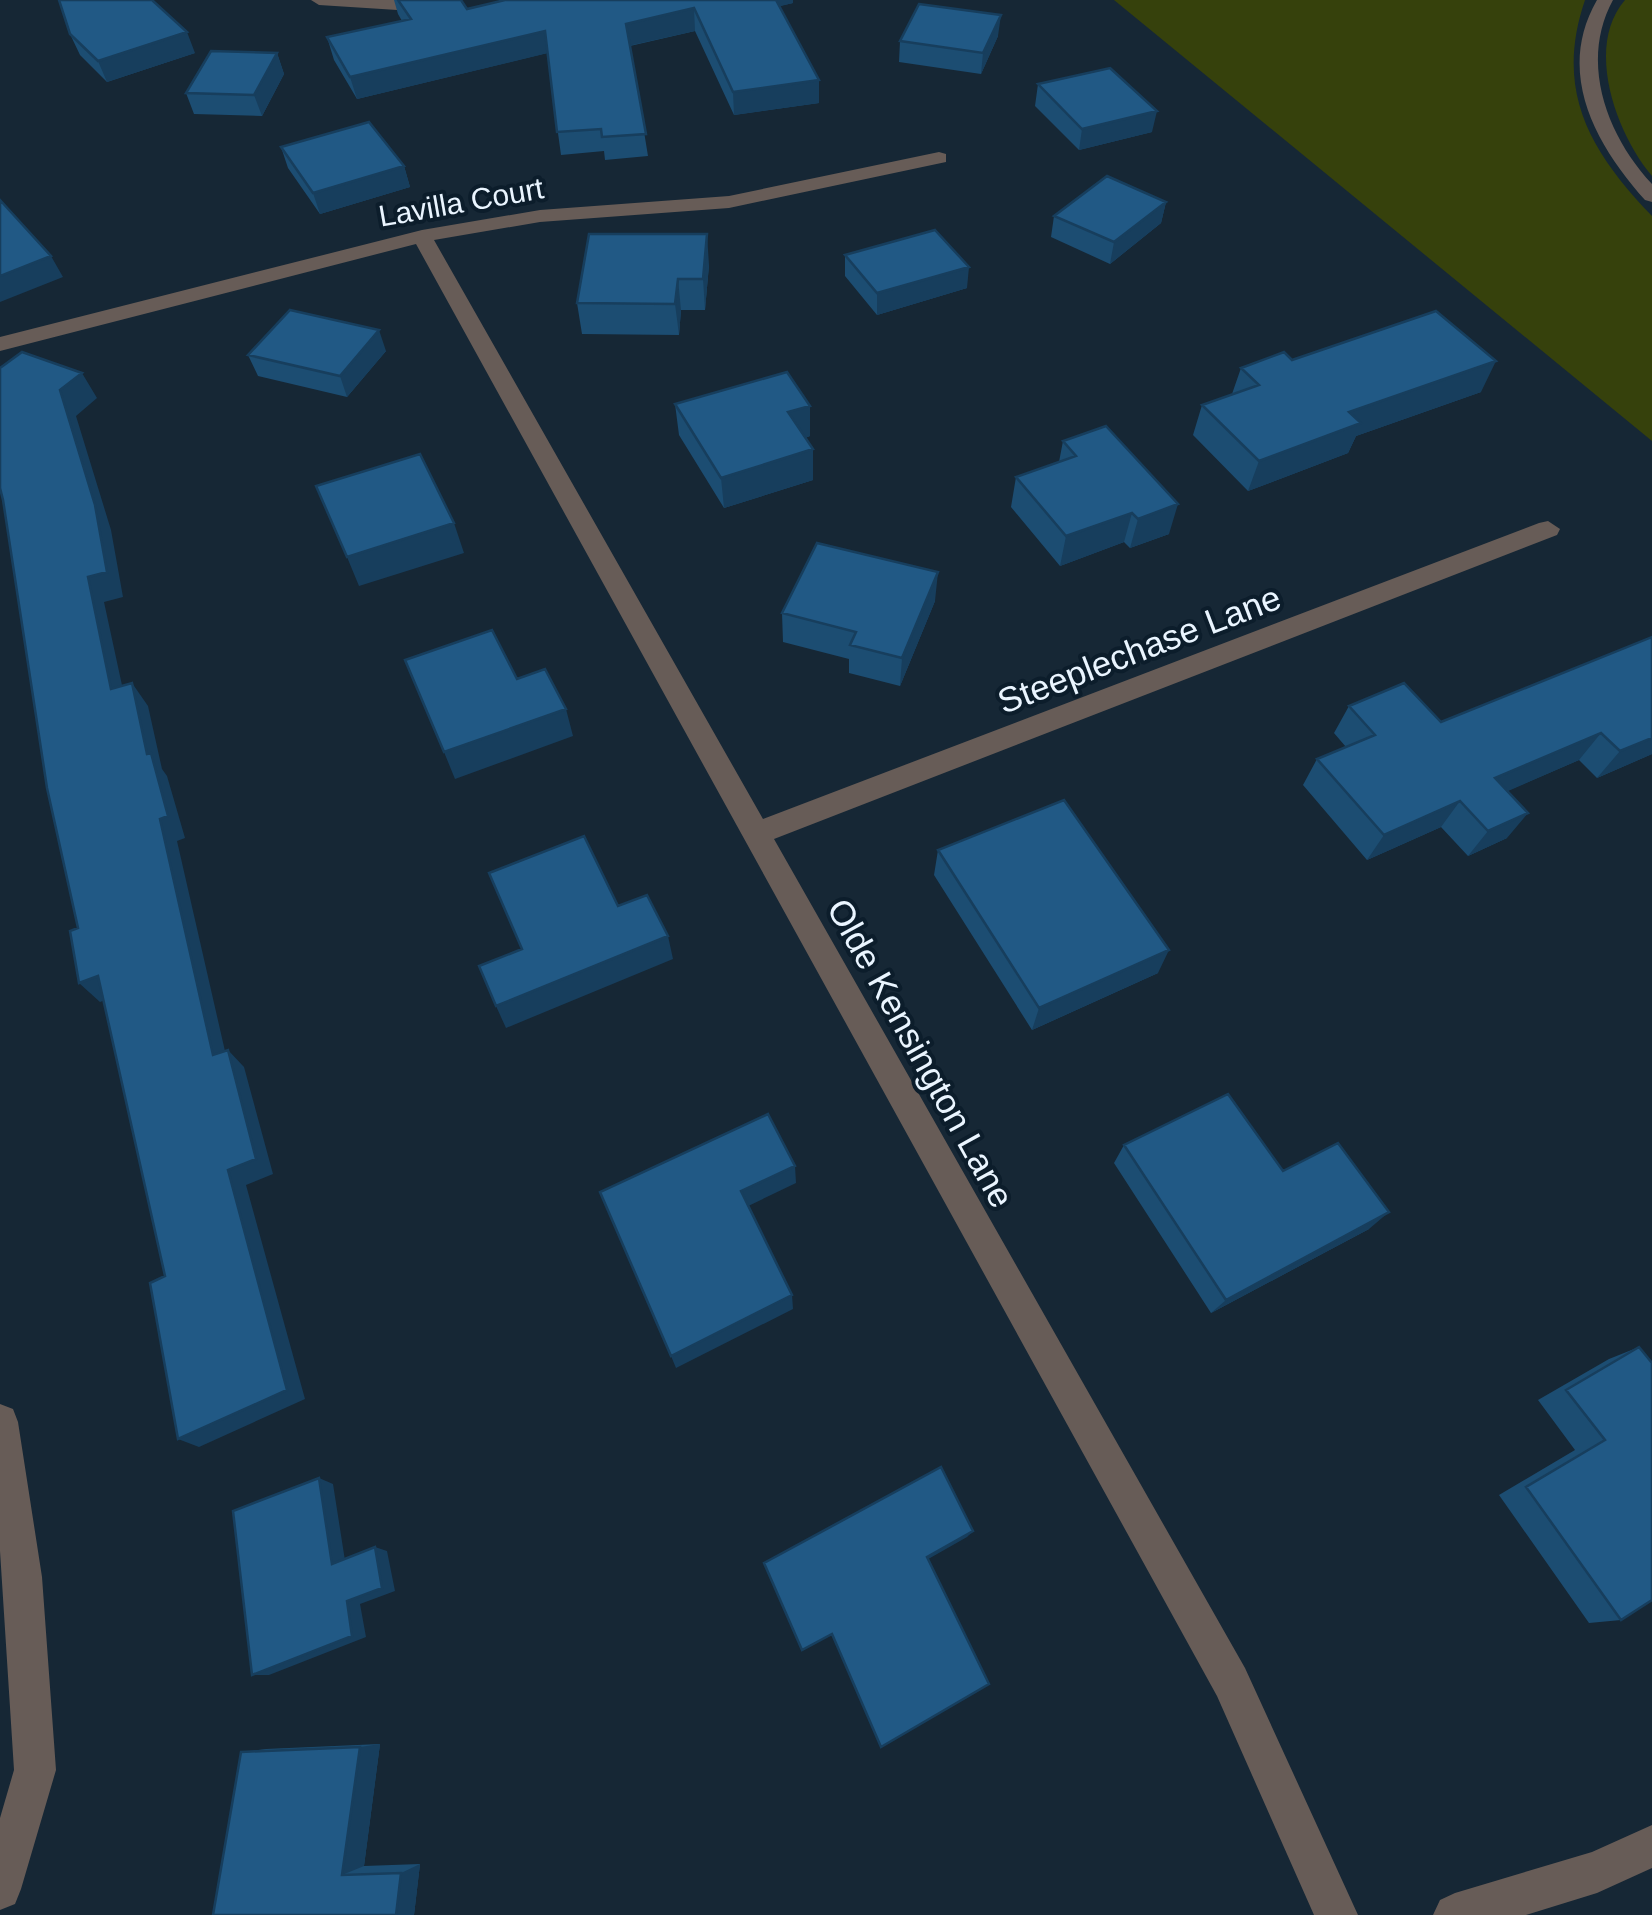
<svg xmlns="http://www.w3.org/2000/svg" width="1652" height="1915" font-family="Arial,sans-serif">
<rect width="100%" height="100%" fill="#162735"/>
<path fill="#36410c" d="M1114,0H1585C1554,91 1590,151 1652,216V441Z
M1625,0H1652V176C1617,135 1584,47 1625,0Z"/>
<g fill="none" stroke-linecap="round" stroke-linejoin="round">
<path fill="#675c57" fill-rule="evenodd" d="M311,0H450L413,11L319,5Z
M1597,0H1613C1579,62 1607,136 1652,184V202L1645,200C1596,145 1555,73 1597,0Z
M939,152L946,154V162L729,208L540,222L434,240L763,819L1539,523L1548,521L1560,529L1557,535L774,839L1245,1668L1358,1915H1314L1217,1696L416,244L0,351V337L422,230L540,210L729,196Z
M0,1404L13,1409L18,1422L42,1577L56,1770L21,1889L15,1904L0,1910V1818L14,1770L0,1551Z
M1652,1825V1868L1597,1893L1526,1915H1433L1440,1900L1455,1893L1592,1852Z"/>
</g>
<path fill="#1c4d72" d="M394,0H461L467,9L505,0H793V3L779,6L819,80V103L734,115L695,31L630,46L648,156L605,160L604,151L561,155L547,53L357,99L334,60L327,37L402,21L398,14Z
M70,34L195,53L107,82L80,55Z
M998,36L981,74L899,62L900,41Z
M277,53L284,74L262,116L194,114L186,93Z
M1038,84L1152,132L1079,150L1035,106Z
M281,147L404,166L410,187L320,214L288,168Z
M1166,202L1161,223L1110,264L1051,237L1054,216Z
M845,255L967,288L877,315L845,276Z
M709,265L705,310H681L679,335L582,334L577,303Z
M386,351L347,397L258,376L248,355Z
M1292,360L1481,392L1356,436L1348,453L1248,491L1193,435L1202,405L1232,394L1241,368Z
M675,404L810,406V436L805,438L813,449V480L724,508L679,435Z
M1063,441L1169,534L1130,548L1124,542L1060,566L1011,507L1016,477L1059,462Z
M935,601L900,686L849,673V659L783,642L782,613Z
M1652,637V754L1597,778L1579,760L1507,791V838L1468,856L1441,827L1367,860L1303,785L1317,759L1346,747L1334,733L1349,706L1441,722Z
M938,850L1158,973L1032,1030L934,875Z
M1124,1145L1283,1171L1369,1229L1211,1313L1114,1163Z
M1639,1347L1621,1620L1589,1623L1499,1495L1575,1450L1538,1400L1609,1359Z
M380,1744L364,1866L420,1864L414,1915H213L241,1752L266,1749Z"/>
<path fill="#173e5d" d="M769,0H793V3L769,9Z
M694,8L695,31L628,46L626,24Z
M1001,15L998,36L981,74L983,53Z
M545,31L548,53L357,99L350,77Z
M187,32L195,53L107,82L98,61Z
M277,53L284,74L262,116L254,95Z
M819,80V103L734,115L733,92Z
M1157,111L1152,132L1079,150L1082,129Z
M404,166L410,187L320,214L313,193Z
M1166,202L1161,223L1110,264L1114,242Z
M707,234L709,265L705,310L703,279Z
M51,256L63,277L0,302V276Z
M969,267L967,288L877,315V293Z
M678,279L681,310L679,335L675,304Z
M379,330L386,351L347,397L340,376Z
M1496,361L1481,392L1356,436L1348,453L1248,491L1259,461L1349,412Z
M82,373L97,398L76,416L111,530L123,597L104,602L128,713L111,689L88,577L60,390Z
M810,406V436L789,443L788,412Z
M813,449V480L724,508L721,478Z
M1178,504L1169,534L1130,548L1138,519Z
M1132,513L1124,542L1060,566L1066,536Z
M454,523L464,553L359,586L347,557Z
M938,572L935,601L900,686L902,658Z
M132,683L148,706L162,769L167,776L185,838L177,841L230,1073L213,1055L160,819Z
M566,709L573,736L455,779L444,752Z
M1601,733L1579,760L1476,805L1495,778Z
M1652,738V754L1597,778L1620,751Z
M1460,801L1441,827L1367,860L1384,835Z
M1528,813L1507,838L1468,856L1488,831Z
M668,936L673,959L506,1028L496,1006Z
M1169,950L1158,973L1032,1030L1039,1008Z
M98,976L118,995L100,1002L79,983Z
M228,1050L244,1067L273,1174L246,1185L305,1399L199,1447L178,1439L228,1170Z
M795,1166L796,1183L744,1208L741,1191Z
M1389,1212L1369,1229L1211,1313L1226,1300Z
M792,1295L793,1309L676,1368L671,1356Z
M319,1478L333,1484L346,1567L332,1564Z
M973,1531L967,1537L923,1562L927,1557Z
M375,1547L387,1551L395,1591L360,1604L366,1637L269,1675H252L347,1601Z
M380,1744L364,1866L342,1875L360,1747Z
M420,1864L414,1915H396L401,1873Z"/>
<path fill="#215985" stroke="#173e5d" stroke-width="2.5" d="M59,0H152L187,32L98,61L70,34Z
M398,0H461L467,9L505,0H776L819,80L733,92L694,8L626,24L646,134L602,137L601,129L557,132L545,31L350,77L327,37L411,19Z
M919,4L1001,15L983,53L900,41Z
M211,51L277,53L254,95L186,93Z
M1110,68L1157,111L1082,129L1038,84Z
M369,122L404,166L313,193L281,147Z
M1107,176L1166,202L1114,242L1054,216Z
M0,200L51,256L0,276Z
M935,230L969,267L877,293L845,255Z
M589,234H707L703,279H678L675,304L577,303Z
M290,310L379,330L340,376L248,355Z
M1436,311L1496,361L1349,412L1361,423L1259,461L1202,405L1259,385L1241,368L1284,352L1292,360Z
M22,352L82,373L60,390L95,505L107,572L88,577L111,689L132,683L147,754L151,753L168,816L160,819L213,1055L228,1050L256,1159L228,1170L287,1390L178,1439L150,1283L165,1276L98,976L79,983L70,931L78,928L47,788L3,500L0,488V368Z
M787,372L810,406L788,412L813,449L721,478L675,404Z
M1106,426L1178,504L1138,519L1132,513L1066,536L1016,477L1076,456L1063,441Z
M420,454L454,523L347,557L316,486Z
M817,543L938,572L902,658L850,645L856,632L782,613Z
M492,630L517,679L545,669L566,709L444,752L405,660Z
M1652,637V738L1620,751L1601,733L1495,778L1528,813L1488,831L1460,801L1384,835L1317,759L1375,735L1349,706L1404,683L1441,722Z
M1064,800L1169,950L1039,1008L938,850Z
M584,836L618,906L647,895L668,936L496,1006L479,966L522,949L489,873Z
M1228,1094L1283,1171L1338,1143L1389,1212L1226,1300L1124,1145Z
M768,1114L795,1166L741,1191L792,1295L671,1356L600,1192Z
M1639,1347L1652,1363V1600L1621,1620L1526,1487L1605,1440L1566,1390Z
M941,1467L973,1531L927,1557L989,1684L881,1747L832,1634L802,1650L764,1563Z
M319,1478L332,1564L375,1547L382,1588L347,1601L352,1636L252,1675L233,1511Z
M360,1747L342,1875L401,1873L396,1915H213L241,1752Z"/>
<g text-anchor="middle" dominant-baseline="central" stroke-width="8" stroke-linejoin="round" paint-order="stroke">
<g font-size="30" fill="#eaf5ff" stroke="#0c1d2b">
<text transform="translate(461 202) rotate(-10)">Lavilla Court</text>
</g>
<g font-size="35" fill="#eaf5ff" stroke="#0c1d2b">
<text transform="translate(1139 649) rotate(-21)">Steeplechase Lane</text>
<text transform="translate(921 1053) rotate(61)">Olde Kensington Lane</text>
</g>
</g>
</svg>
